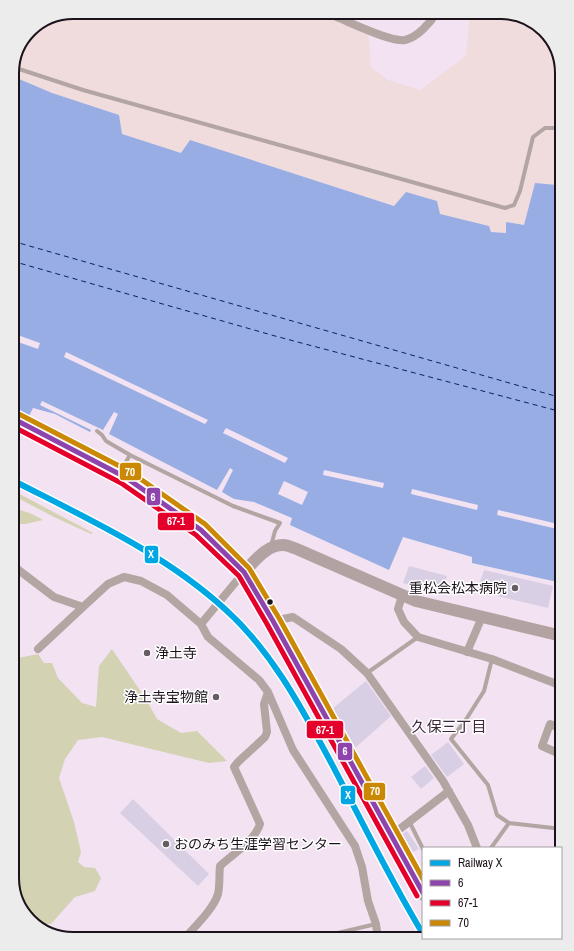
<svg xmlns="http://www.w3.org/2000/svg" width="574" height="951" font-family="'Archivo Narrow','Noto Sans JP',sans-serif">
<rect width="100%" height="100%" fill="#f3e2f1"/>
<path fill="#f0dcdc" d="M73,12H312L368,31L371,67L388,80L420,90L466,56L470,12H506L535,22L556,46L559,59L557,185L535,183L524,225L506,222V233L491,232L489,226L440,214L394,206L190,140L181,153L122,134L52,93L12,76V69L30,30Z"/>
<path fill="#d3d2b3" d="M12,490L93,533L91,534L54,517L12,495Z
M12,507L32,514L43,520L25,524H12Z
M112,649L147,701L157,719L181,733L197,731L227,761L209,763L102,737L78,740L65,759L59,778L74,822L81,852L78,862L84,867L95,868L101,878L95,891L75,897L51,924H35L18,905L12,878V665H16L18,658L38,654L44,663H52L58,678L82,703L96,707L99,666Z"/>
<path fill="#97ade3" d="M12,76L52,93L119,115L122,134L181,153L190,140L394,206L406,192L437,201L440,214L489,226L491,232L506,233V222L524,225L535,183L557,185L562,191V583L472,563V557L403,537L389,570L290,525L292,518L254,502L234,499L222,492L233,470L230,468L217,490L109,434L118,414L114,412L103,430L42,401L40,405L91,430L90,432L55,414L33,408L29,416L12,408Z"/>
<path fill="#f3e2f1" d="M12,333L40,343L38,349L12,340Z
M66,352L208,420L205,424L64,357Z
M226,428L288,458L285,463L223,433Z
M324,470L384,483L383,488L323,475Z
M284,481L308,492L302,505L278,494Z
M412,489L478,505L477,510L411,494Z
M498,510L558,524L557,529L497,515Z"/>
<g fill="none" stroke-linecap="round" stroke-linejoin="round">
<path stroke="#052461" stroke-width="1" stroke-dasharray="5 4" stroke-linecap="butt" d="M12,241L562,398
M12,261L275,336L562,412"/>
</g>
<path fill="#d9cfe4" d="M409,566L447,576L442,594L403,583Z
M484,570L553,586L548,608L477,591Z
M366,681L391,716L354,749L332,709Z
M448,742L464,764L447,777L431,755Z
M425,766L434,778L421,789L411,777Z
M133,799L209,874L198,886L120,813Z
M407,831L419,849L411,853L401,835Z"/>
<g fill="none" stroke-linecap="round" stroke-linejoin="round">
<path stroke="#b2a5a2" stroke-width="4" d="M13,67L83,90L505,208L514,205L520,191L533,137L545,128H562
M97,431L102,435L106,441L130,455L233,506L280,523L275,531L271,546
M120,472L130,455
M492,659L484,691L465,721L451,739L488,785L497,815L509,823L562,829
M367,673L418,637
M409,821L423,849
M491,848L509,823
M462,938V939
M312,939L376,924"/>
<path stroke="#b2a5a2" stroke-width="8" d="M323,12C340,17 390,43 405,40C418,37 430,23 437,12
M12,565L54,597L83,607L38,649
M402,596L398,609L404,622L418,637L492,659L562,686
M83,607L108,584L124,577L141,581L167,595L201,624L208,637L259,680L268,692L293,750L355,846L362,867L368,901L376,924L378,939
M273,621L293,617L341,649L367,673L443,781L468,825L477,848
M201,624L244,572
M467,652L482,617
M562,755L542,746L550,724L562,729
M392,835L449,791
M184,939C194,927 213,910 218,894C220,886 219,875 220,866C234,853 254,842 260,824L234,767L238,762L265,737L267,732L264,704L268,692"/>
<path stroke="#b2a3a2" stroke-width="12" d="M244,572C255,561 266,545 283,545C288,545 294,548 299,550L416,601L562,636
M561,869L562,868"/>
<path stroke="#baa8aa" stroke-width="15" d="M12,418L75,450L125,477L161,501L201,530L244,572L252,584L273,621L423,893
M449,938L450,939"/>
<defs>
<path id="bus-1" d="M12,418L125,477L201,530L244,572L273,621L423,893"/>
<path id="bus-2" d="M12,426L121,483L196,535L239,576L267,624L417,896"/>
<path id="bus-3" d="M15,412L129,471L205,524L249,568L279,618L423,879"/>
</defs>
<use href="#bus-1" stroke="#fff" stroke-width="8"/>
<use href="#bus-2" stroke="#fff" stroke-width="8"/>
<use href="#bus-3" stroke="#fff" stroke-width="8"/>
<use href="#bus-1" stroke="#8e44ad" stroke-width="5"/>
<use href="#bus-2" stroke="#e4002b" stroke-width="5"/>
<use href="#bus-3" stroke="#cb8805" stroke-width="5"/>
<defs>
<path id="rail-1" d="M12,480C86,518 164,553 226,610C270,650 299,703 327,755C359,815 388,876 423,934"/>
</defs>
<use href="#rail-1" stroke="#fff" stroke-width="9"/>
<use href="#rail-1" stroke="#00a7e3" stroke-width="6"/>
</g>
<g fill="#675b66" stroke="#fff" stroke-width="1.5">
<circle cx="515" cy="588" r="4"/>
<circle cx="147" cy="653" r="4"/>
<circle cx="216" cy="697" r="4"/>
<circle cx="166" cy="844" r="4"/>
</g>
<circle fill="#1c121b" stroke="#fff" stroke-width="1.5" cx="270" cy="602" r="3.5"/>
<g text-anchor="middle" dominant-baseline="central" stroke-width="3" stroke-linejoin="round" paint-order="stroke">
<g font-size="14" fill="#1c121b" stroke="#fff" text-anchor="end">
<text x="507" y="588">重松会松本病院</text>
<text x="155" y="653" text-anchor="start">浄土寺</text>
<text x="208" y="697">浄土寺宝物館</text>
<text x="174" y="844" text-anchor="start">おのみち生涯学習センター</text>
</g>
<g font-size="15" fill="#3c273b" stroke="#fff">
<text x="449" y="726">久保三丁目</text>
</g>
</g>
<path d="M0 0H574V951H0ZM73 19H501A54 54 0 0 1 555 73V878A54 54 0 0 1 501 932H73A54 54 0 0 1 19 878V73A54 54 0 0 1 73 19Z" fill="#edeced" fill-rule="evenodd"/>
<path fill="none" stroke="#1c121b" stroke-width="2" d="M73 19H501A54 54 0 0 1 555 73V878A54 54 0 0 1 501 932H73A54 54 0 0 1 19 878V73A54 54 0 0 1 73 19Z"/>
<g stroke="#fff" stroke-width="1.5">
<rect x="119" y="462" width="23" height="19" rx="4" fill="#cb8805"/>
<rect x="146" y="487" width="15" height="19" rx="4" fill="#8e44ad"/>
<rect x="157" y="512" width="38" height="19" rx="4" fill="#e4002b"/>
<rect x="144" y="545" width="15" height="19" rx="4" fill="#00a7e3"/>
<rect x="306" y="720" width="38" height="19" rx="4" fill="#e4002b"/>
<rect x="337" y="742" width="16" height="19" rx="4" fill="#8e44ad"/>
<rect x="363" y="782" width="23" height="19" rx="4" fill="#cb8805"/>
<rect x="340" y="785" width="16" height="20" rx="4" fill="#00a7e3"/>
</g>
<g font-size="11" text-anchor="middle" font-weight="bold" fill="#fff">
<text x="130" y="476">70</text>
<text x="153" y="501">6</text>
<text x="176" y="525">67-1</text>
<text x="151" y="558">X</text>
<text x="325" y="734">67-1</text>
<text x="345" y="755">6</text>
<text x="375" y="795">70</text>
<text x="348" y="799">X</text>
</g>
<rect x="422" y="847" width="140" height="92" fill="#ffffff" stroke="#a4a0a4"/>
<rect x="430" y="860" width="20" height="6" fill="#00a7e3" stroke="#a4a0a4"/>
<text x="458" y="867" font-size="12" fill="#1c121b">Railway X</text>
<rect x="430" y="880" width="20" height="6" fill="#8e44ad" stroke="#a4a0a4"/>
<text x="458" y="887" font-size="12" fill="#1c121b">6</text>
<rect x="430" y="900" width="20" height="6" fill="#e4002b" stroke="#a4a0a4"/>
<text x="458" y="907" font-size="12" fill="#1c121b">67-1</text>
<rect x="430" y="920" width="20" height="6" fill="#cb8805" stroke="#a4a0a4"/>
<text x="458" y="927" font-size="12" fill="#1c121b">70</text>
</svg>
